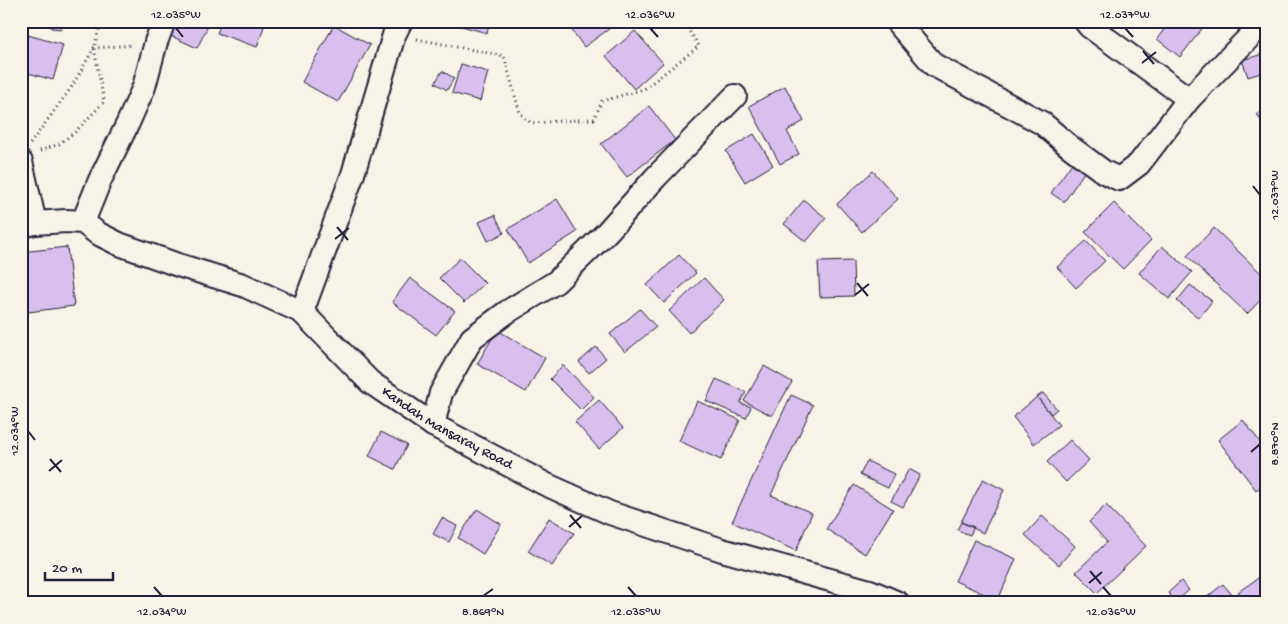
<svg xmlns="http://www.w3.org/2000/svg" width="1288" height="624" font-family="'Gochi Hand',sans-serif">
<rect width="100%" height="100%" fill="#f7f3e8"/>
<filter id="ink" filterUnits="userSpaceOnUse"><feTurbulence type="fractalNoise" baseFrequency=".02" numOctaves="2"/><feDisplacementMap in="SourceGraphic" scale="10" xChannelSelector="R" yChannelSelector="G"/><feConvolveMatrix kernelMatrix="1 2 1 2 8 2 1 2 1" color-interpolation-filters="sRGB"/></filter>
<g filter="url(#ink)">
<path fill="#d8bfee" stroke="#22223b" d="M52,21H62L61,29L51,28Z
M175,21L210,22L197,48L169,35Z
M222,21H266L257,47L217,33Z
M455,21H490L487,33L454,24Z
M565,21H620L584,47Z
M1170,21H1208L1180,57L1157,39Z
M334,25L370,45L338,102L302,82Z
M635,31L663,63L634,89L606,56Z
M28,35L63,45L53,80L21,71V59Z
M1263,54L1267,67V71L1248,77L1242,60Z
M461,64L488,72L480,101L452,93Z
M442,71L454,78L447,90L435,83Z
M785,86L804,121L787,131L799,154L780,164L749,106Z
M649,106L675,140L627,177L601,144Z
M1267,108V131L1257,114Z
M754,134L773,165L745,182L726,151Z
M1072,163L1085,171L1064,202L1051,193Z
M873,171L898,199L862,232L837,204Z
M557,199L577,232L528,263L508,229Z
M804,200L826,218L806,242L784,224Z
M1114,203L1151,240L1123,269L1085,232Z
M495,215L504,233L488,241L479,222Z
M1214,228L1267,279V293L1247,314L1187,256Z
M1086,241L1105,261L1076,288L1057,267Z
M1162,246L1192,272L1169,299L1139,273Z
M67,247L74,306L21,313V252Z
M679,255L696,273L664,303L647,285Z
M460,258L485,283L464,303L439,278Z
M853,261L854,296L820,297L818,262Z
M410,278L455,311L436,335L392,302Z
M704,278L724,300L689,333L669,311Z
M1190,285L1212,301L1199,318L1177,301Z
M640,309L656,327L625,352L610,334Z
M497,330L545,358L526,392L477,364Z
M596,347L606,358L589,373L579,362Z
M563,365L594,397L581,410L550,379Z
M764,366L792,382L772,416L744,401Z
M716,379L746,392L740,403L751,407L746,418L706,401Z
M1043,393L1057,409L1051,414L1037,397Z
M791,395L813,405L771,495L812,513L796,551L732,522Z
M1037,397L1059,425L1034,444L1013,417Z
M599,400L623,428L599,449L575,422Z
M697,401L740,420L721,460L679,441Z
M1267,411V423L1261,415Z
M1243,420L1267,451V482L1256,490L1218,440Z
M381,432L407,445L395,469L369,456Z
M1070,440L1089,460L1066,482L1047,462Z
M867,461L894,474L888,488L860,475Z
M909,469L920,475L903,507L891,501Z
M983,479L1004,490L983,533L961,522Z
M854,485L893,509L865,554L826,529Z
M1106,505L1146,546L1097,593L1076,572L1107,542L1089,522Z
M477,509L501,524L483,554L458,538Z
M1042,516L1075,546L1059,565L1025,535Z
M442,518L457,526L449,542L433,534Z
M549,518L574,533L552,566L528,551Z
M961,522L974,527L970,535L957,530Z
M974,540L1016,559L998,600L955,581Z
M1267,572V600L1263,603H1246L1238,592Z
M1181,581L1189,590L1176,602L1168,593Z
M1223,584L1239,603H1200Z"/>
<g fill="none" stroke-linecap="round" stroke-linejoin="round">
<defs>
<g id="street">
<path d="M896,21L934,65L1042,123L1069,146L1104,172L1119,179L1139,164L1189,99L1265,21"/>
<path d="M1085,21L1089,26L1189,99"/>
<path d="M21,162L35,223"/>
<path d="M83,222L100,180L128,123L144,87L156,42L164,21"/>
<path id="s1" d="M21,226L35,223L66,221L83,222L97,233L119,244L178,265L243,285L302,312L370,382L433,425L545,484L610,513L722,550L870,591L898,603"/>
<path d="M302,312L353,174L394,35L401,21"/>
<path d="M433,425L441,393L472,338L507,312L556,282L607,232L655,178L735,96"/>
</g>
</defs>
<use href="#street" stroke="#22223b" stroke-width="26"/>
<path stroke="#22223b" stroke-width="3" stroke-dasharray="1 4" stroke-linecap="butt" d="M417,39L504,56L520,113L531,123L594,119L602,101L644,89L699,46L683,21
M30,144L71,88L94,48L133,45
M40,151L59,144L75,132L104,102L94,48L101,21"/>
<use href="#street" stroke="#f7f3e8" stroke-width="22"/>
</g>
</g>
<path fill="none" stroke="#22223b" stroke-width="2" d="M176,28L183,37M650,28L658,37M1125,28L1133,37M1143,51L1154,64M1142,63L1156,52M1253,186L1260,195M337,227L348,240M335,239L349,228M857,283L868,296M855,295L869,284M28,431L35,440M1251,452L1260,444M50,459L61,472M49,471L62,460M570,515L581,528M569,527L582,516M1090,571L1101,584M1089,583L1102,572M154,587L162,596M628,587L636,596M1103,587L1111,596M483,596L493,589"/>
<g text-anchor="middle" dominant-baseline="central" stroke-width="4.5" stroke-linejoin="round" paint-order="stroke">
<g font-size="15" fill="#22223b" stroke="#f7f3e8">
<text stroke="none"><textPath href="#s1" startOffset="488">Kandah Mansaray Road</textPath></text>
</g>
</g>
<rect width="1288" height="624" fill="none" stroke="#f7f3e8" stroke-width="55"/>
<path d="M45 572v8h68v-8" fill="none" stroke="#22223b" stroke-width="2.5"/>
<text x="52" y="572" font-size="15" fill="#22223b" stroke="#f7f3e8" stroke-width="4" paint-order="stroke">20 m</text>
<rect x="28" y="28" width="1232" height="568" fill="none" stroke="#22223b" stroke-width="2"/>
<g font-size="12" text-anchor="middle" fill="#22223b">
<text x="176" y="18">12.035°W</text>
<text x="650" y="18">12.036°W</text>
<text x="1125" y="18">12.037°W</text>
<text transform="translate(1274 195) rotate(-90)" y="4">12.037°W</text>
<text transform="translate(14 431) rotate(-90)" y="4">12.034°W</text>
<text transform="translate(1274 444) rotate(-90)" y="4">8.870°N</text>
<text x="162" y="615">12.034°W</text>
<text x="483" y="615">8.869°N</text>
<text x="636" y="615">12.035°W</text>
<text x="1111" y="615">12.036°W</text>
</g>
</svg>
